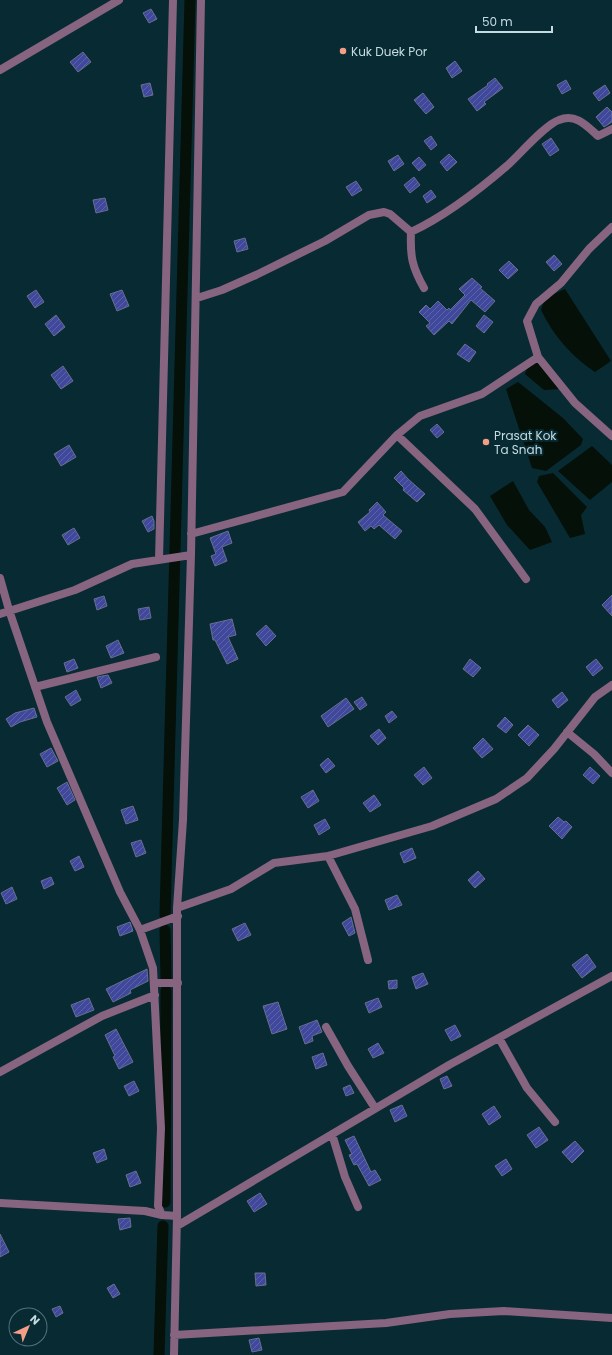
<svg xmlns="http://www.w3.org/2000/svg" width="612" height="1355" font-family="Poppins,sans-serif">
<defs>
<pattern id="building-hatch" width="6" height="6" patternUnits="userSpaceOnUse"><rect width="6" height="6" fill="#40489b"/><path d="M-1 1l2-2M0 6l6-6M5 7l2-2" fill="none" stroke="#5a62a9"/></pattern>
</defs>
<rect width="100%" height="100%" fill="#082b33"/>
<path fill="#041008" d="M565,289L611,361L595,372C572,357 553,335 541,310L545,298Z
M540,362L561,389L544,390L525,374L529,364Z
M518,382L563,418L583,439L581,445L546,471L532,468L506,389Z
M592,446L612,465V482L590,500L558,471Z
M553,473L587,507L581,515L585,534L570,538L537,482L539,476Z
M513,481L529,510L545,527L552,542L530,550L507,525L490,496Z"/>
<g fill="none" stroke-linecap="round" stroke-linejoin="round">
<path stroke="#041008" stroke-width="11" d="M165,915L190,0
M165,930L166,978
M165,1202L166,991
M159,1355L163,1226"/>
</g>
<path fill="url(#building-hatch)" stroke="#686e8f" d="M151,9L157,19L149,23L143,13Z
M83,52L91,62L78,72L70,62Z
M455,61L462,71L452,78L446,68Z
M495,78L503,88L484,102L486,104L477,111L468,99L488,85L487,84Z
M566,80L571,89L562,94L557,85Z
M150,83L153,95L144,97L141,85Z
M605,85L610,93L599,101L593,93Z
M423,93L434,107L426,114L414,100Z
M607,107L612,112V122L604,127L596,117Z
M431,136L437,145L431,150L424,141Z
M551,138L559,150L550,156L542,144Z
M449,154L457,162L447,171L440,162Z
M398,155L404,164L394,171L388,161Z
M419,157L426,165L419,171L412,163Z
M414,177L420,185L410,193L404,185Z
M356,181L362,190L352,196L346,187Z
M431,190L436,197L427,203L423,196Z
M105,198L108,210L96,213L93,200Z
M245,238L248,249L237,252L234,241Z
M554,255L562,264L554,271L546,262Z
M509,261L518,270L508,279L499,270Z
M472,278L482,287L480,288L495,301L485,312L471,300L452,324L449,321L434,335L426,326L430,323L419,312L426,305L430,309L438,301L447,310L449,308L450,310L465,295L459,289Z
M36,290L44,302L35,308L27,296Z
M122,290L129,306L117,311L110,294Z
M56,315L65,327L54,336L45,324Z
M484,315L493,322L484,333L476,326Z
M465,344L476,352L469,362L457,354Z
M63,366L73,381L61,389L51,375Z
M437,424L444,432L437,438L430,430Z
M69,445L76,457L61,466L54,454Z
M401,471L408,479L425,494L417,502L403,490L404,488L394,478Z
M377,502L386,512L383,515L402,531L395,539L379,525L374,529L371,526L365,531L358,522L370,512L369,510Z
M152,516L154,521V529L148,532L142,521Z
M74,528L80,538L68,545L62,535Z
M228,531L232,543L222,547L227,561L215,566L211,556L216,554L210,538Z
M612,595V616L602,605Z
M104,596L107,606L97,610L94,599Z
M149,607L151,618L140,620L138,609Z
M232,619L236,635L228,637L238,659L227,664L215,640H213L210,624Z
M266,625L276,636L266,646L256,634Z
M118,640L124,653L111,658L106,646Z
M74,659L78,668L67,672L64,663Z
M470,659L481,668L473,677L463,669Z
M596,659L603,668L593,676L586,667Z
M108,675L112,683L101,688L97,677Z
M76,690L81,700L71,706L65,697Z
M562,692L568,700L558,708L552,700Z
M362,697L367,705L360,710L354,702Z
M346,698L354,709L328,727L321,716Z
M34,708L37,717L20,722L11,727L6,719L15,713Z
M392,711L397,717L389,723L385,716Z
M505,717L513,725L506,733L497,726Z
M528,725L539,735L529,746L518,735Z
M379,729L386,738L378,745L370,736Z
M483,738L493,749L482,758L473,748Z
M51,748L58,761L47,767L40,754Z
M328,758L335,766L326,773L320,765Z
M424,767L432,778L423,785L414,775Z
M590,767L600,776L593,784L583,775Z
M67,782L75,800L67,805L57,788Z
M313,790L319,801L308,808L301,797Z
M374,795L381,805L370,812L363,803Z
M133,806L138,820L126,824L121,810Z
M558,817L564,822L566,821L572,827L562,839L549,826Z
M325,819L330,828L319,835L314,825Z
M141,840L146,853L136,857L131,843Z
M412,848L416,858L404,863L400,853Z
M79,856L84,867L75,871L70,861Z
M478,871L485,879L475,888L468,880Z
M51,877L54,884L44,889L41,881Z
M12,887L17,899L6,904L1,893Z
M397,895L402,905L389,910L385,900Z
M351,917L355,933L349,936L342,923Z
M130,922L133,931L120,936L117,927Z
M245,923L251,935L238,941L232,929Z
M587,954L596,967L582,978L572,965Z
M147,969L148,981L130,990L131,993L113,1002L106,989Z
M423,973L428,984L416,989L412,977Z
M397,980V988L389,989L388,981Z
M89,998L94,1010L76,1017L71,1005Z
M378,998L382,1007L369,1013L365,1003Z
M278,1002L287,1029L272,1034L263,1006Z
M317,1020L322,1032L312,1036L313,1041L305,1044L299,1027Z
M455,1025L461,1036L451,1041L445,1030Z
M116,1029L133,1062L119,1069L113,1057L115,1056L105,1035Z
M378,1043L384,1053L373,1058L368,1049Z
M323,1053L327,1065L316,1069L312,1057Z
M447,1076L452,1086L444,1089L440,1079Z
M134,1081L139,1091L129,1096L124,1086Z
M350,1085L354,1093L346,1096L343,1088Z
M402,1105L407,1116L395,1122L390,1110Z
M494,1106L501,1117L489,1125L482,1114Z
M539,1127L548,1140L536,1148L527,1135Z
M354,1136L371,1172L375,1170L381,1180L369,1186L357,1164L354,1165L349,1155L352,1154L345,1140Z
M575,1141L584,1151L572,1163L562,1152Z
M104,1149L107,1159L97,1163L93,1153Z
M506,1159L512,1169L502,1176L495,1166Z
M136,1171L141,1183L130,1187L126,1175Z
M260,1193L267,1204L254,1212L247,1201Z
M130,1218L131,1227L120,1230L118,1219Z
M0,1234L9,1252L0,1257Z
M255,1273H265L266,1285L256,1286Z
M114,1284L120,1294L113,1298L107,1288Z
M60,1306L63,1313L56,1317L52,1309Z
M259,1338L262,1350L252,1352L249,1340Z"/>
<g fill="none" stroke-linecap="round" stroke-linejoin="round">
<path stroke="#87647f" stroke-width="8" d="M0,70L119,0
M411,232C410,256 412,267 424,288
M197,298L222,290L256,275L325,241L369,215L384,212L390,214L411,232C447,215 479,190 509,164C520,154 546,124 559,120C576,113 587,126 598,136L612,129
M538,357L575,403L612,436
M397,435L475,509L526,579
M191,534L343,492L397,435L420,416L482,394L538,357L527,321L536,304L561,283L589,249L612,227
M159,560L173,0
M0,578L9,610L47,722L120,892L140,930L153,968L161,1128L158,1206L162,1215L177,1216
M0,614L75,590L132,564L191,555
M35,687L156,657
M567,732L594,754L612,773
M328,856L355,909L368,960
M177,908L231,889L274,863L328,856L432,826L496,799L527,778L554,749L595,697L612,685
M140,930L178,916
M154,983H178
M326,1027L348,1066L375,1108
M499,1038L527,1088L555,1122
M0,1072L102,1016L155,995
M332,1134L345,1177L358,1207
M0,1203L145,1211L162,1215
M177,1226L449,1065L612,976
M174,1335L386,1323L450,1314L504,1311L612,1318
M174,1355L177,1216V908L183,820L191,555L201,0"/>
</g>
<g fill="#f49e88" stroke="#082b33" stroke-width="1.5">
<circle cx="343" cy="51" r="4"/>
<circle cx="486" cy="442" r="4"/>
</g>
<g text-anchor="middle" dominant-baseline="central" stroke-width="4" stroke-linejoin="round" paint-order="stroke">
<g font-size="12" fill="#c4dbe1" stroke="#082b33" text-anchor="start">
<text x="351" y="51">Kuk Duek Por</text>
<text x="494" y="435">Prasat Kok<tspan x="494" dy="14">Ta Snah</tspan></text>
</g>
</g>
<g transform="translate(28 1327) rotate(44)"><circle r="19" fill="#082b33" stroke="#537179"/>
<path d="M0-3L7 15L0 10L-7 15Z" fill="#f49e88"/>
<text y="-6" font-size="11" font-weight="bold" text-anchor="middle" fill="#c4dbe1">N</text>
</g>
<path d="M476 26v6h76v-6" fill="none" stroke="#c4dbe1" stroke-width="2"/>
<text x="482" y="26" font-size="12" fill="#c4dbe1" stroke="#082b33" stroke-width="3" paint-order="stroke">50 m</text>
</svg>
